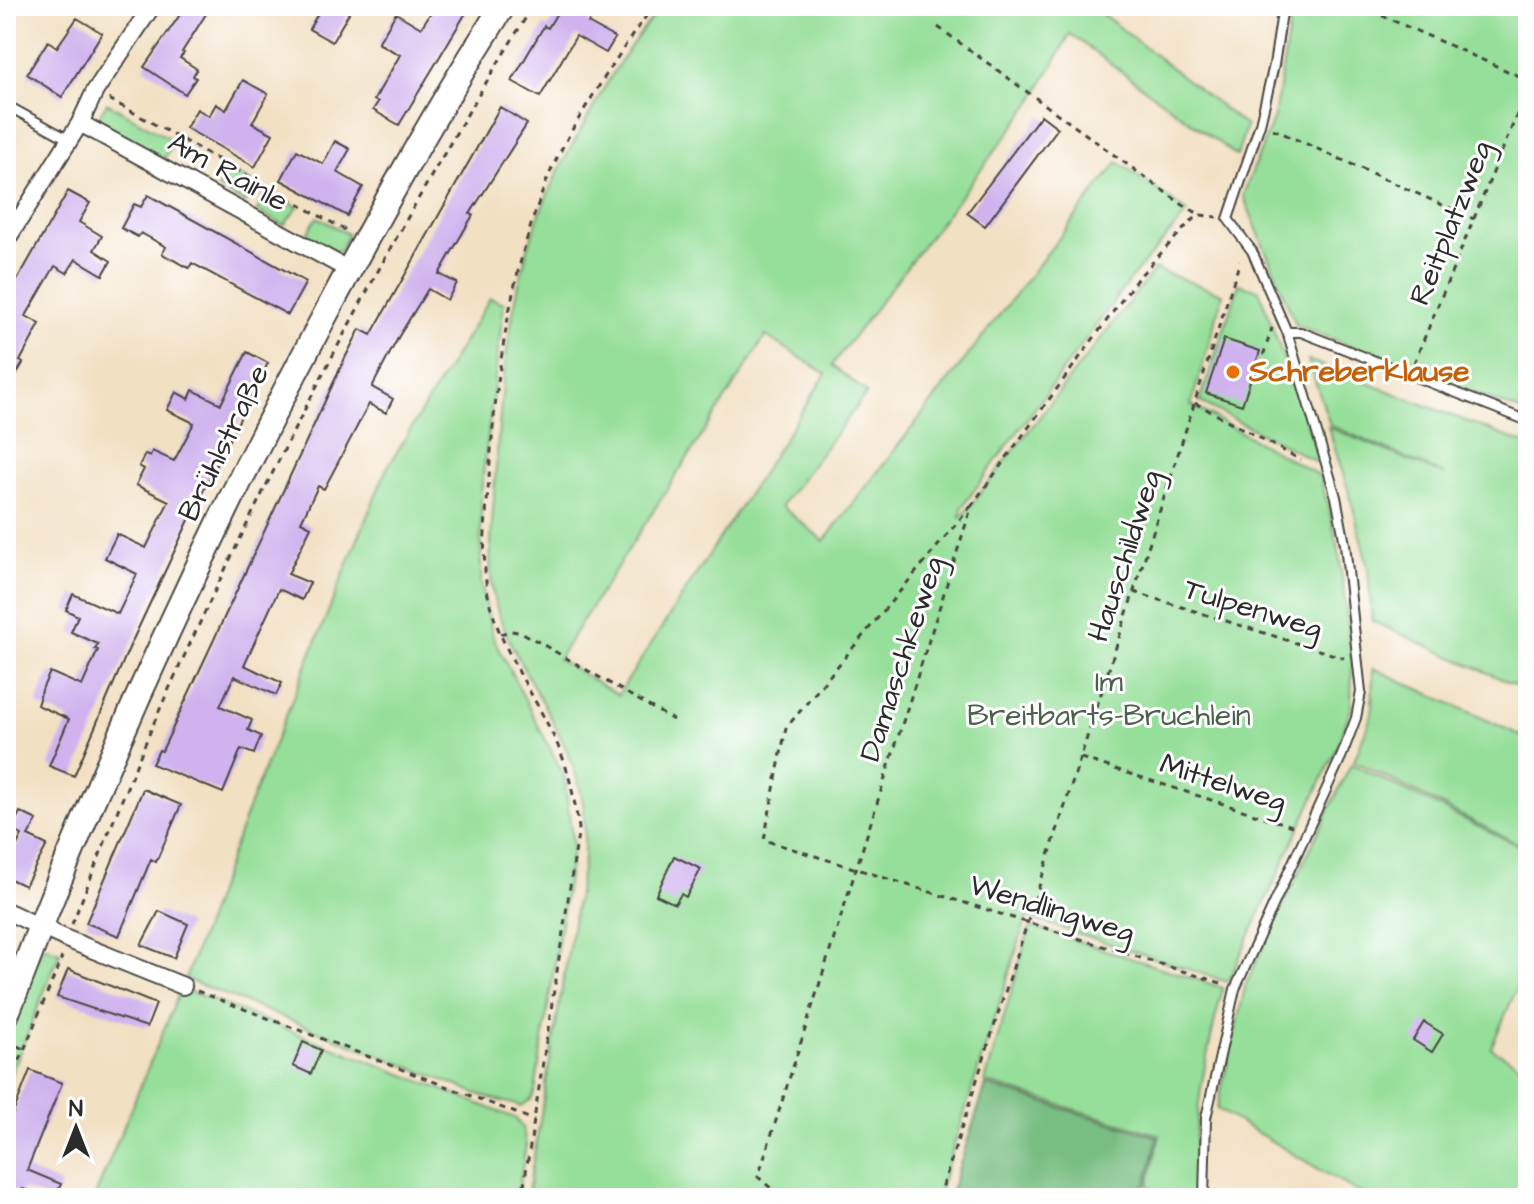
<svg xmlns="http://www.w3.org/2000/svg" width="1534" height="1204" font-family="'Architects Daughter',sans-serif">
<rect width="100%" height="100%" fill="#fff"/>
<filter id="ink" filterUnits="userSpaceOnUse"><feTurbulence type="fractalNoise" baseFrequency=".0125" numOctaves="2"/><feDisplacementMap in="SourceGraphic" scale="16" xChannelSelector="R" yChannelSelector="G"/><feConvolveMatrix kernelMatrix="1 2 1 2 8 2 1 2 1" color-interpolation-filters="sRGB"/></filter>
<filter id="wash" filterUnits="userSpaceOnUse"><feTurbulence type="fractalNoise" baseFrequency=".006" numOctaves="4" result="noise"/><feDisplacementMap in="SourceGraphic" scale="32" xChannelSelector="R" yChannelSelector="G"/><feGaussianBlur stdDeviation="1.8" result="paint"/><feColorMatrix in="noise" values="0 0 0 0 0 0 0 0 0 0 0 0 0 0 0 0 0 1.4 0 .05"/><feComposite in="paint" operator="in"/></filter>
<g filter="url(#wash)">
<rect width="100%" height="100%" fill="#f2e0c3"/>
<path fill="#96df9a" stroke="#608562" stroke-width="2" fill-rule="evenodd" d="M663,6H1092L1246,126L1237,156L1070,34L1032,102L832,365L867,393L781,506L824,541L1118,162L1188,212L1131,278L962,507L960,519L1155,269L1223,294L1191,405L1320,476L1338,545L1352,660L1351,709L1337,747L1228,982L1027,917L937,1198H527L584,857C584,839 586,820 583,802C570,730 516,673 495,603C486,569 493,518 495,482C501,388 510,277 549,191C559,167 573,144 586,121C608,79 631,41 663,6ZM766,336L826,374L618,695L558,659Z
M1293,6H1528V414L1296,325L1243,195L1274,117Z
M107,103L174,141L164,159L96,121Z
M227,168L256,185L245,203L217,188Z
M266,189L298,207L284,225L257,211Z
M317,217L348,234L340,251H334L305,237Z
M1239,284L1259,290L1321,464L1200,402Z
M490,298L504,303L481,491V584L493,637L564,776L573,845L535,1091L532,1099L521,1106L486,1097L185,979L253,796L386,470Z
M1308,360L1528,445V691L1372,621L1368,568L1351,499L1328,427L1445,475L1330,425Z
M1373,668L1528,739V820L1518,844L1354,761L1372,714Z
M1351,764L1519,846L1528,825V962L1491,1048L1528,1070V1198H1368L1217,1109L1246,983Z
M1034,927L1223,988C1205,1057 1190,1127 1196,1198H1161L1148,1185L1160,1135L985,1082L1029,930Z
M43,946L60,952L6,1087V1039Z
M181,988L515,1118L523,1129L526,1145L517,1198H94Z"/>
<path fill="#78be82" stroke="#527456" stroke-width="2" d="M986,1085L1158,1137L1146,1185L1111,1198H964L950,1194Z"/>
<g id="blocks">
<path fill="#cfb2ee" d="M186,6H211L182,52L184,53L180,58L197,69L193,76L196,78L185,94L144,67Z
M322,6H337L349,13L332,42L309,29Z
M435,6H470L399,125L373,110L378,102L374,100L400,55L378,43L396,13L421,28Z
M561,6H599L588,23L615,38L606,53L576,36L540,97L512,81L544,26L548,28Z
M77,18L102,33L62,97L27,74L48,41L57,47Z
M243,80L268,94L252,123L273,134L255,167L186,128L197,109L209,116L216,104L226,110Z
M500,107L527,124L470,214L473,215L439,274L457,283L447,300L428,289L399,336L372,387L393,399L386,413L369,404L324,489L318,486L301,522L311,527L288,574L310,583L302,600L279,589L244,665L282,683L276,695L234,676L220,706L252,720L248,730L261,736L254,754L241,749L223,793L152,764L159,750L162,751L345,358L360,329L371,335Z
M1041,115L1058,128L985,226L967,213Z
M335,141L350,149L337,172L363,187L347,216L281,180L297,150L323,164Z
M68,191L90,203L79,222L102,236L94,250L111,261L103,275L76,259L67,273L55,266L26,316L40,324L20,361L23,363L6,393V300Z
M148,195L306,282L288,315L192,263L189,268L162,254L166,247L141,233L138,237L121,228L134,204L141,207Z
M1224,339L1260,351L1242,405L1206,393Z
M247,352L268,363L197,503L129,648L74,776L49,766L69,719L37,705L43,687L50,672L82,686L98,650L95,649L98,644L71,632L78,616L66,610L73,594L118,614L137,574L105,558L117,534L146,548L169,501L136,485L144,469L139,466L145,454L150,456L152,451L174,461L194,423L167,410L176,392L189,399L193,390L221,404Z
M143,789L181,805L156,862L151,859L119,936L86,923Z
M20,812L37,820L28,836L47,845L25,886L6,877V866L22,835L11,830Z
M674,856L701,869L686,897L681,894L675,904L656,895Z
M159,911L188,924L174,958L141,945Z
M68,969L156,1004L147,1027L57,997Z
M1424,1022L1443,1034L1432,1052L1413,1040Z
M303,1042L321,1050L311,1074L293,1066Z
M30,1070L62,1083L27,1170L61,1184L55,1198H46L23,1189L19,1198H6V1131Z"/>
</g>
</g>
<g filter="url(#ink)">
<use href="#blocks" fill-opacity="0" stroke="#494642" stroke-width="2"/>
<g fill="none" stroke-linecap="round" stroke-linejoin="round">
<defs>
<path id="lane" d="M6,105L68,139
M1287,332H1301L1528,421
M1204,1198L1206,1118L1235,989L1342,755L1356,718L1361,692L1345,544L1336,497L1287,332L1252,251L1228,219L1260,124L1274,65L1283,6"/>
<path id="street" d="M80,123L349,270
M6,241L80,123L95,91L152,6
M6,911L69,940L183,986"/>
<path id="secondary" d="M6,1015C26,967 43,917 64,869C141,682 227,499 322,321C379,214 437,108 503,6"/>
</defs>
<use href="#lane" stroke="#494642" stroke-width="12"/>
<use href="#street" stroke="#494642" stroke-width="20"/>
<use href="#secondary" stroke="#494642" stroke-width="28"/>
<path stroke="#494642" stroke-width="3" stroke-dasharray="6 6" stroke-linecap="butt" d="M1360,6L1528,80
M938,27L1183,205L1201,215
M109,99L347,231
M1273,129L1474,219
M1414,363L1528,88
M1256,378L1272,328
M1195,403L1301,460
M971,506L786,728L764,840L1224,984
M1134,592L1344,658
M500,634L511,631L523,633L673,720
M1081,758L1295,827
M72,924C104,846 134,766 169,689C277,454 396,225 533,6
M197,991L534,1120
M6,1041L24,1049
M6,1094L62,957
M522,1198L579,828C574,799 570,773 558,746C537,698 504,656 490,604C480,564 486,518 489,477C496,374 510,271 549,175C564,141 586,106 606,75C622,51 636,27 655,6
M776,1198L774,1191L758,1177L972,505L1137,279L1191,221L1201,215L1217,217
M939,1198L1240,261"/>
<use href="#lane" stroke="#fff" stroke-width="8"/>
<use href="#street" stroke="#fff" stroke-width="16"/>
<use href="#secondary" stroke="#fff" stroke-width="24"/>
</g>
</g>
<circle fill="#e8710a" stroke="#fff" stroke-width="3" cx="1233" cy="372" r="8"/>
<g text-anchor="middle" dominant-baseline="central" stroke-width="6" stroke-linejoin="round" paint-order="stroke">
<g font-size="30" fill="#2b2b2b" stroke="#fff">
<text transform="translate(228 172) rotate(29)">Am Rainle</text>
<text transform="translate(1451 223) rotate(-68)">Reitplatzweg</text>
<text transform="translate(224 443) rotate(-64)">Brühlstraße</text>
<text transform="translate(1125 556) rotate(-72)">Hauschildweg</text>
<text transform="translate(1253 609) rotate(17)">Tulpenweg</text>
<text transform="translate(902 659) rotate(-72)">Damaschkeweg</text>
<text transform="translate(1223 783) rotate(18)">Mittelweg</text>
<text transform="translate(1052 909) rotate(17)">Wendlingweg</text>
</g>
<g font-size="30" font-weight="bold" fill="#c56008" stroke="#fff" text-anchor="start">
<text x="1249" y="372">Schreberklause</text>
</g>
<g font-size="30" fill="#4b614c" stroke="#fff">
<text x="1109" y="682">Im<tspan x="1109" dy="34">Breitbarts-Bruchlein</tspan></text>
</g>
</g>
<rect width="1534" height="1204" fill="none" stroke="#fff" stroke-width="32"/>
<g transform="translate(76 1128)" stroke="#ffffff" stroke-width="6" paint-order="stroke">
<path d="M0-6L14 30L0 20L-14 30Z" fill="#2b2b2b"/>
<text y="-12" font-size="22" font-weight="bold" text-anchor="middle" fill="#2b2b2b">N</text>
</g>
</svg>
